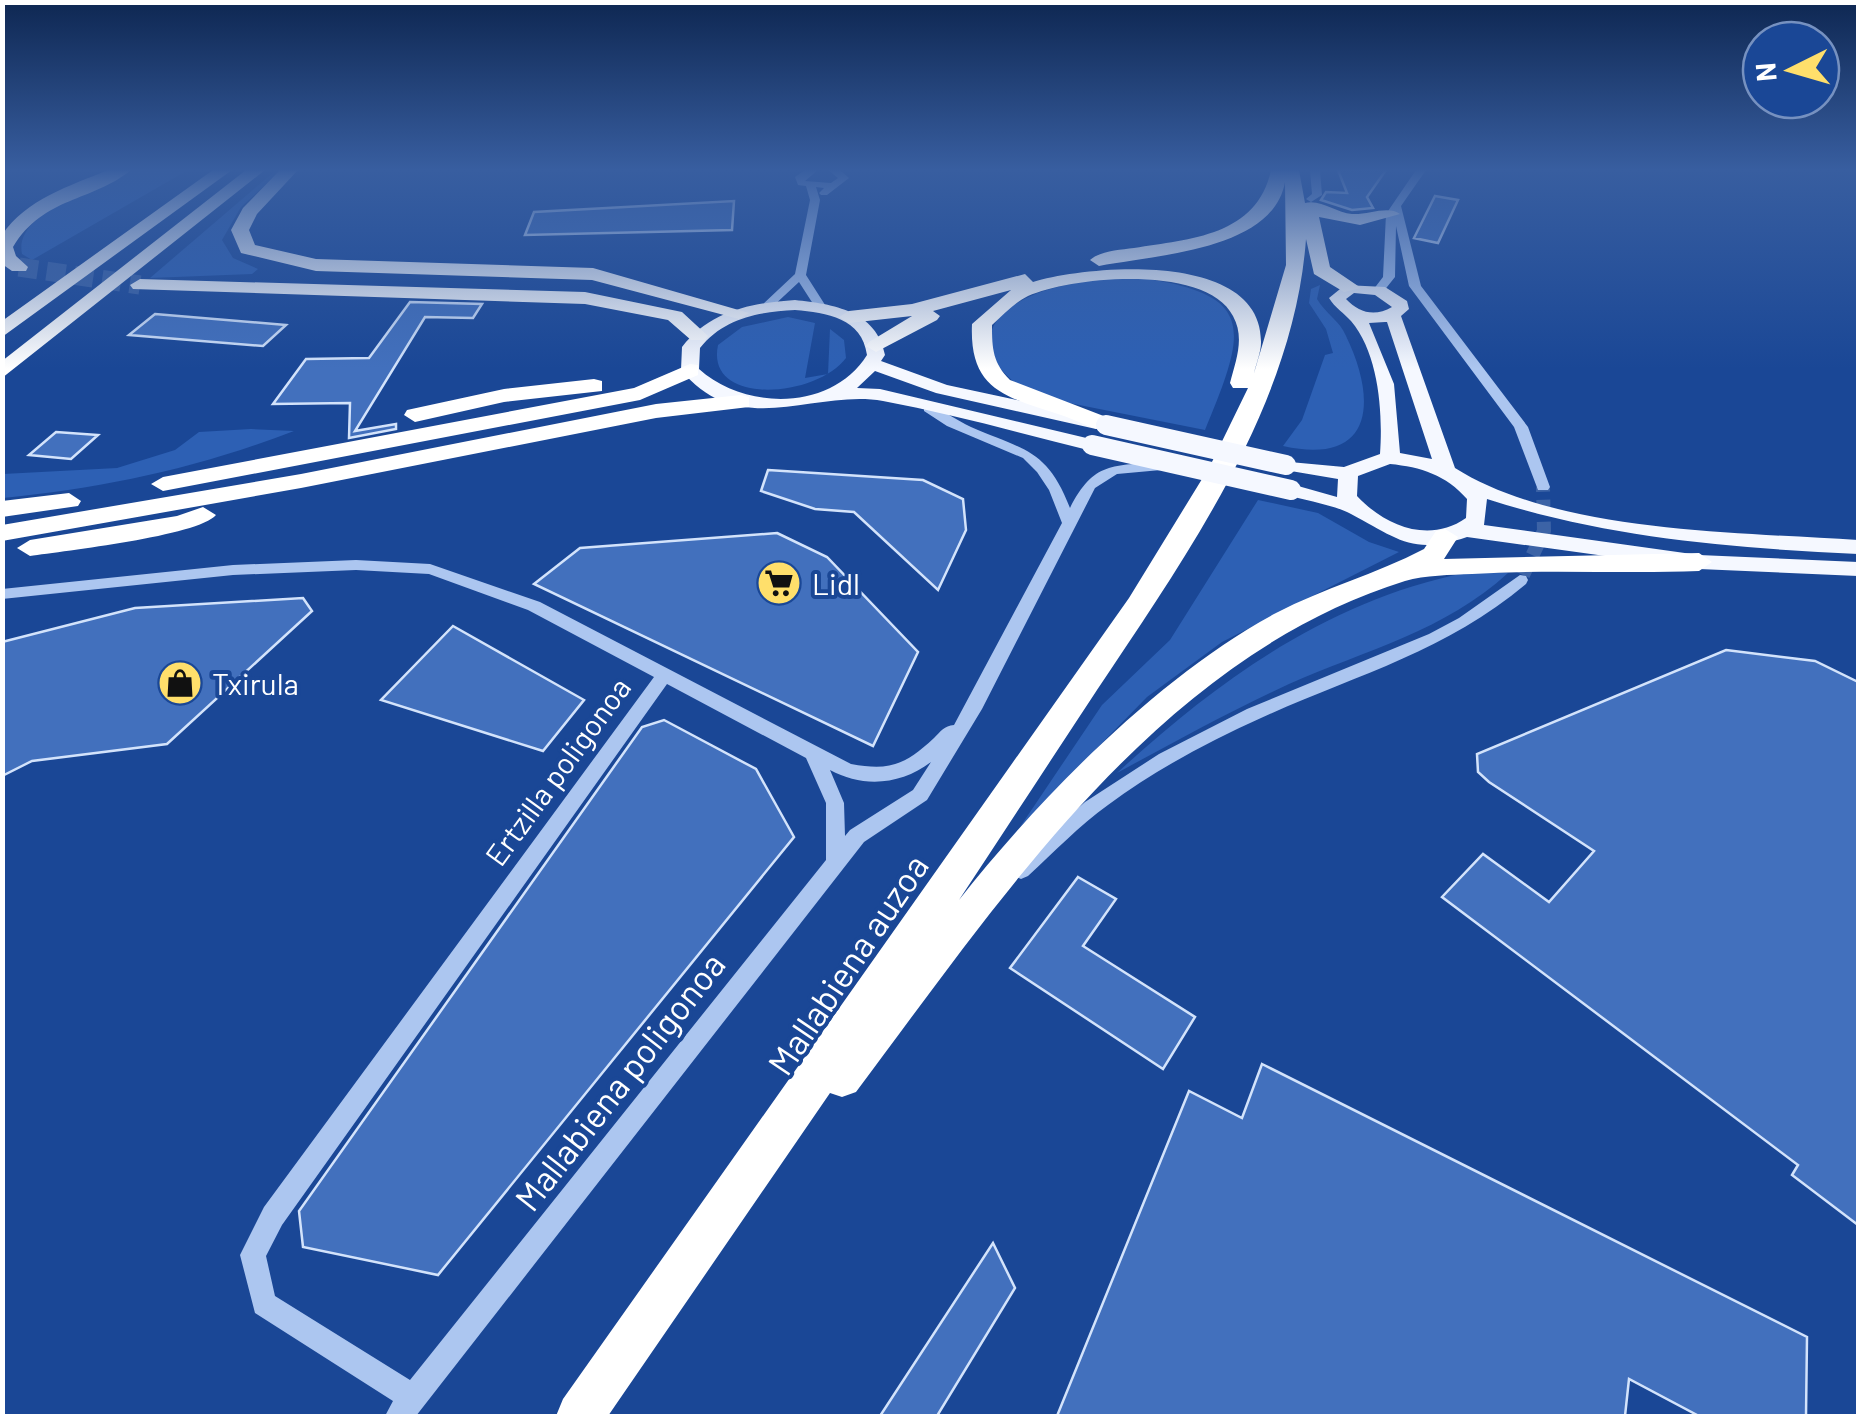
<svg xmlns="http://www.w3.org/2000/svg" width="1861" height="1419" font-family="Barlow,sans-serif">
<rect width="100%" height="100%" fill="#1a4796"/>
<path fill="#2d60b4" d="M135,170H188L32,260L22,254C13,211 104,184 135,170Z
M276,170H281L241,207L222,240L233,258L258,269L252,274L150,278Z
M1126,276C1257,292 1249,324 1205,430L1044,398C999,382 962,335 1019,302C1050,284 1090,281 1126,276Z
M1320,285L1317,299C1325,313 1340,321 1346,336C1378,402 1373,466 1283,446L1302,420L1325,355L1333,353L1326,329L1309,303L1311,289Z
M788,317L815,323L805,378L828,374L830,329L844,340L846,358C816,398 705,407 718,345L742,327Z
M251,429L294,431C198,468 105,488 3,498V474L117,468L175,450L199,432Z
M1258,500L1318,513L1369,542L1399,552L1222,642L1147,697L1020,827L1102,705L1170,640Z
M1465,573H1508C1445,631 1366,650 1289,684C1230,711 1174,742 1117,773C1217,681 1329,600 1465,573Z"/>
<path fill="#4270bd" stroke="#d3e3fb" stroke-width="2.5" d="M1338,170H1386L1367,197L1373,208L1352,210L1321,200L1326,192L1347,193Z
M1435,196L1458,200L1438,243L1414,238Z
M734,201L732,230L525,235L534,212Z
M410,302L482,304L473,318L425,317L355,431L396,424V429L349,438L350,403L273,404L306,359L369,358Z
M155,314L286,325L263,346L129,335Z
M56,432L98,435L71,459L29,455Z
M768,470L923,480L963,499L966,530L938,590L854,512L815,509L761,491Z
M777,533L827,557L918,652L873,746L534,584L580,548Z
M303,598L312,611L167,744L32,761L2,776V642L135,608Z
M453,626L584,700L543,751L381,700Z
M1726,650L1815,661L1858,682V1225L1792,1175L1798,1165L1442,897L1483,854L1549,902L1594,851L1489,782L1478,772L1477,754Z
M664,720L756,769L794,837L438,1275L303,1247L299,1211L642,727Z
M1078,877L1116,899L1083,946L1195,1017L1163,1069L1010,968Z
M1262,1064L1807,1337L1806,1416H1699L1629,1379L1625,1416H1057L1189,1091L1242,1118Z
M993,1243L1015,1288L937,1416H880Z"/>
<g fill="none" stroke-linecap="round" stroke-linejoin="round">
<path stroke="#3c63a6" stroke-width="14" stroke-dasharray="14 8" stroke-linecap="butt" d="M1523,575L1544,531L1543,487"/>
<path stroke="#3c63a6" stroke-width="19" stroke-dasharray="19 9" stroke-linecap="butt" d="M19,267L140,285"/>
<path fill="#acc6f0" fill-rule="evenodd" d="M805,170H818L805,181L831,183L838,178L828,170H840L849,178L827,195H821L819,193L824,188L816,187L820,200L806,275L827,308L817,310L799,282L770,309H762V305L795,274L810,200L806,186L798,185L795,177Z
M1310,170H1320L1322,195L1311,202L1306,199L1312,194Z
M1416,170H1426L1401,206L1421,286L1528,427L1550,487L1548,490H1538L1514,427L1409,286L1396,226L1395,277L1383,292L1373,290L1383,277L1386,214Z
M929,404C943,410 956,420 971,427C1023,450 1047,448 1070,508C1094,461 1113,466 1161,462L1168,466L1161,470L1117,474L1095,488L982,709L927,800L864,842L416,1416H385L393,1401L255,1313L240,1255L264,1207L654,677L528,610L429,574L356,570L233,575L2,599V589L233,565L356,560L430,564L540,602L851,764C890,771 905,765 934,738C941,731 944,726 954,725L1062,523L1049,490L1037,472L1023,458L947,426L924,411V405ZM667,684L806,758L826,803V860L410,1380L275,1296L266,1256L282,1225ZM931,762L913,790L850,830L845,836L844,803L830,770C863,788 901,785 931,762Z
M1520,575L1526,576L1528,580L1526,584C1444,653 1355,675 1261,718C1208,742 1155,770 1108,805C1079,826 1054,852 1028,876L1021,879L1014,876L1011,870L1014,864L1085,802L1159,754L1247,709L1429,634L1459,618Z"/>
<path fill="#f5f8ff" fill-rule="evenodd" d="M1345,285L1385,287L1407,301L1409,309L1401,316L1455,468C1558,533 1738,532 1858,540V554C1732,548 1608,538 1487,499L1484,525L1699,555L1858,562V576L1699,569L1467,537C1412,556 1397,538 1351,514C1332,504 1305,501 1284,494V486L1291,484L1337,497L1338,479L1279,469V461L1344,467L1380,454C1383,413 1379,354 1351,321C1344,313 1335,308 1329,298ZM1354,293L1375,295L1392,307C1375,317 1359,313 1346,299ZM1385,322H1387L1432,459L1400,453L1394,384L1369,323ZM1390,464C1421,467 1446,475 1467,499L1466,518C1429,544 1385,526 1357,496L1358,476Z
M795,300C833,304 877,311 885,355L881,361L947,385L1096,417L1105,423L1096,429L936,393L875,371L857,388L880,389L1099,441L1102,445L1092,451C1023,434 953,414 883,401C813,389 740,441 681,370L682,347C710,311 751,303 795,300ZM795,310C827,313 862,318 867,355C832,411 746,411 699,369L700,348C724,318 758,312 795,310Z"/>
<path fill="#fff" fill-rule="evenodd" d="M108,170H131C92,202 44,196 13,247L16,256L28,267L26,271H12L2,264V235C26,199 70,186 108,170Z
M213,170H232L2,337V321Z
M246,170H265L2,378V361Z
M280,170H298L257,214L249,230L255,245L316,259L593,268L749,313L739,319L592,280L316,271L241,253L231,230L243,208Z
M1271,170H1299L1305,203C1321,199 1336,213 1352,214C1368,215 1388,205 1400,214L1360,225L1319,217L1330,267L1361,288L1344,292L1314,274L1306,239C1294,405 1187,555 1097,690C1051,760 1005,830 959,900C1039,798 1161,674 1276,613C1324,588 1376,574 1424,549L1436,531L1445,529L1458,537L1444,559L1699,553L1712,562L1699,571C1623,574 1548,569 1472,574C1451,575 1425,575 1405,581C1159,658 1003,896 856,1092L842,1097L830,1093L608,1416H556L563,1399L1129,598L1210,466L1248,388H1233L1230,383C1236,360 1245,338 1233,316C1207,264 1072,276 1028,296C1014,303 1003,315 992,325C992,349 993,363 1010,380L1114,420V430L1106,432C1091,428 1076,420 1061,415C1007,397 969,391 972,324L1011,290L933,311L940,316L937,320L876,352L866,346L869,342L912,316L849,323L839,317L849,311L912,304L1025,274L1033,282C1089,265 1263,250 1261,343C1261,352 1256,364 1254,373L1286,265L1285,182C1273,251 1154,255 1099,266L1090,260C1100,251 1119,250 1134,248C1190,239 1257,236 1271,170Z
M140,279L585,292L682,312L708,336L705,340H691L668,320L585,304L133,289L130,285Z
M690,364L698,365V375L640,400L163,491L151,484L163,477L634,388Z
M594,379L602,381V391L504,402L415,422L404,415L407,410L504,389Z
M741,395L749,397V407L656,418L301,488L2,541V525L301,474L656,404Z
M69,493L81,501L78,506L2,517V501Z
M203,507L216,515C198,536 64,551 30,556L17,548L30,540L177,516Z"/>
<path stroke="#f5f8ff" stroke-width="20" d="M1106,425L1286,465
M1092,445L1291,490"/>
</g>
<linearGradient id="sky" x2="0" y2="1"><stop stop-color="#0e2752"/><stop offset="0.46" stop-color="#385ea0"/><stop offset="1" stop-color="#385ea0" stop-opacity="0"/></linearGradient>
<rect width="1861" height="369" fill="url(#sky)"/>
<defs>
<symbol id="supermarket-disc" viewBox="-11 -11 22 22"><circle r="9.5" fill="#ffdf6b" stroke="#1a4796"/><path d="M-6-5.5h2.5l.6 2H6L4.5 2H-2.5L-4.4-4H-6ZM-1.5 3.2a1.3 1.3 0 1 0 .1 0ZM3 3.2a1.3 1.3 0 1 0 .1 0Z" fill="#111"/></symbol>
<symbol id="shop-disc" viewBox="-11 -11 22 22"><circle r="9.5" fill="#ffdf6b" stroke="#1a4796"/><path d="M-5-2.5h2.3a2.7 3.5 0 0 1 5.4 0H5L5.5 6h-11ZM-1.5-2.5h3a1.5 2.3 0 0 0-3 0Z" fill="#111"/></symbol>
</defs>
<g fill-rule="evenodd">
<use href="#supermarket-disc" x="754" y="558" width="50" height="50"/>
<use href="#shop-disc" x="155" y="658" width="50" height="50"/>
</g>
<g text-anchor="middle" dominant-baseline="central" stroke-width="8" stroke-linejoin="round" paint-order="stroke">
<g font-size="30" fill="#fff" stroke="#1a4796" text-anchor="start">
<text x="812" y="583">Lidl</text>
<text x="212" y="683">Txirula</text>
</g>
<g font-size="30" fill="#fff" stroke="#1a4796">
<text transform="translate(557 771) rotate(-54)">Ertzilla poligonoa</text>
</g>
<g font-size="35" fill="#fff" stroke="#1a4796">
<text transform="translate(847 964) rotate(-56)">Mallabiena auzoa</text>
<text transform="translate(619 1081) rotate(-52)">Mallabiena poligonoa</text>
</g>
</g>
<rect width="1861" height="1419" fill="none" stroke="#ffffff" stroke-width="10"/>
<g transform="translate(1791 70) rotate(265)"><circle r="48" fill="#1a4796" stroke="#7691c0" stroke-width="2.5"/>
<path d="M0-8L18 38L0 25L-18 38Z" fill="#ffdf6b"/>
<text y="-15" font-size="28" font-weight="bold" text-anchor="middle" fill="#ffffff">N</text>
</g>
</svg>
